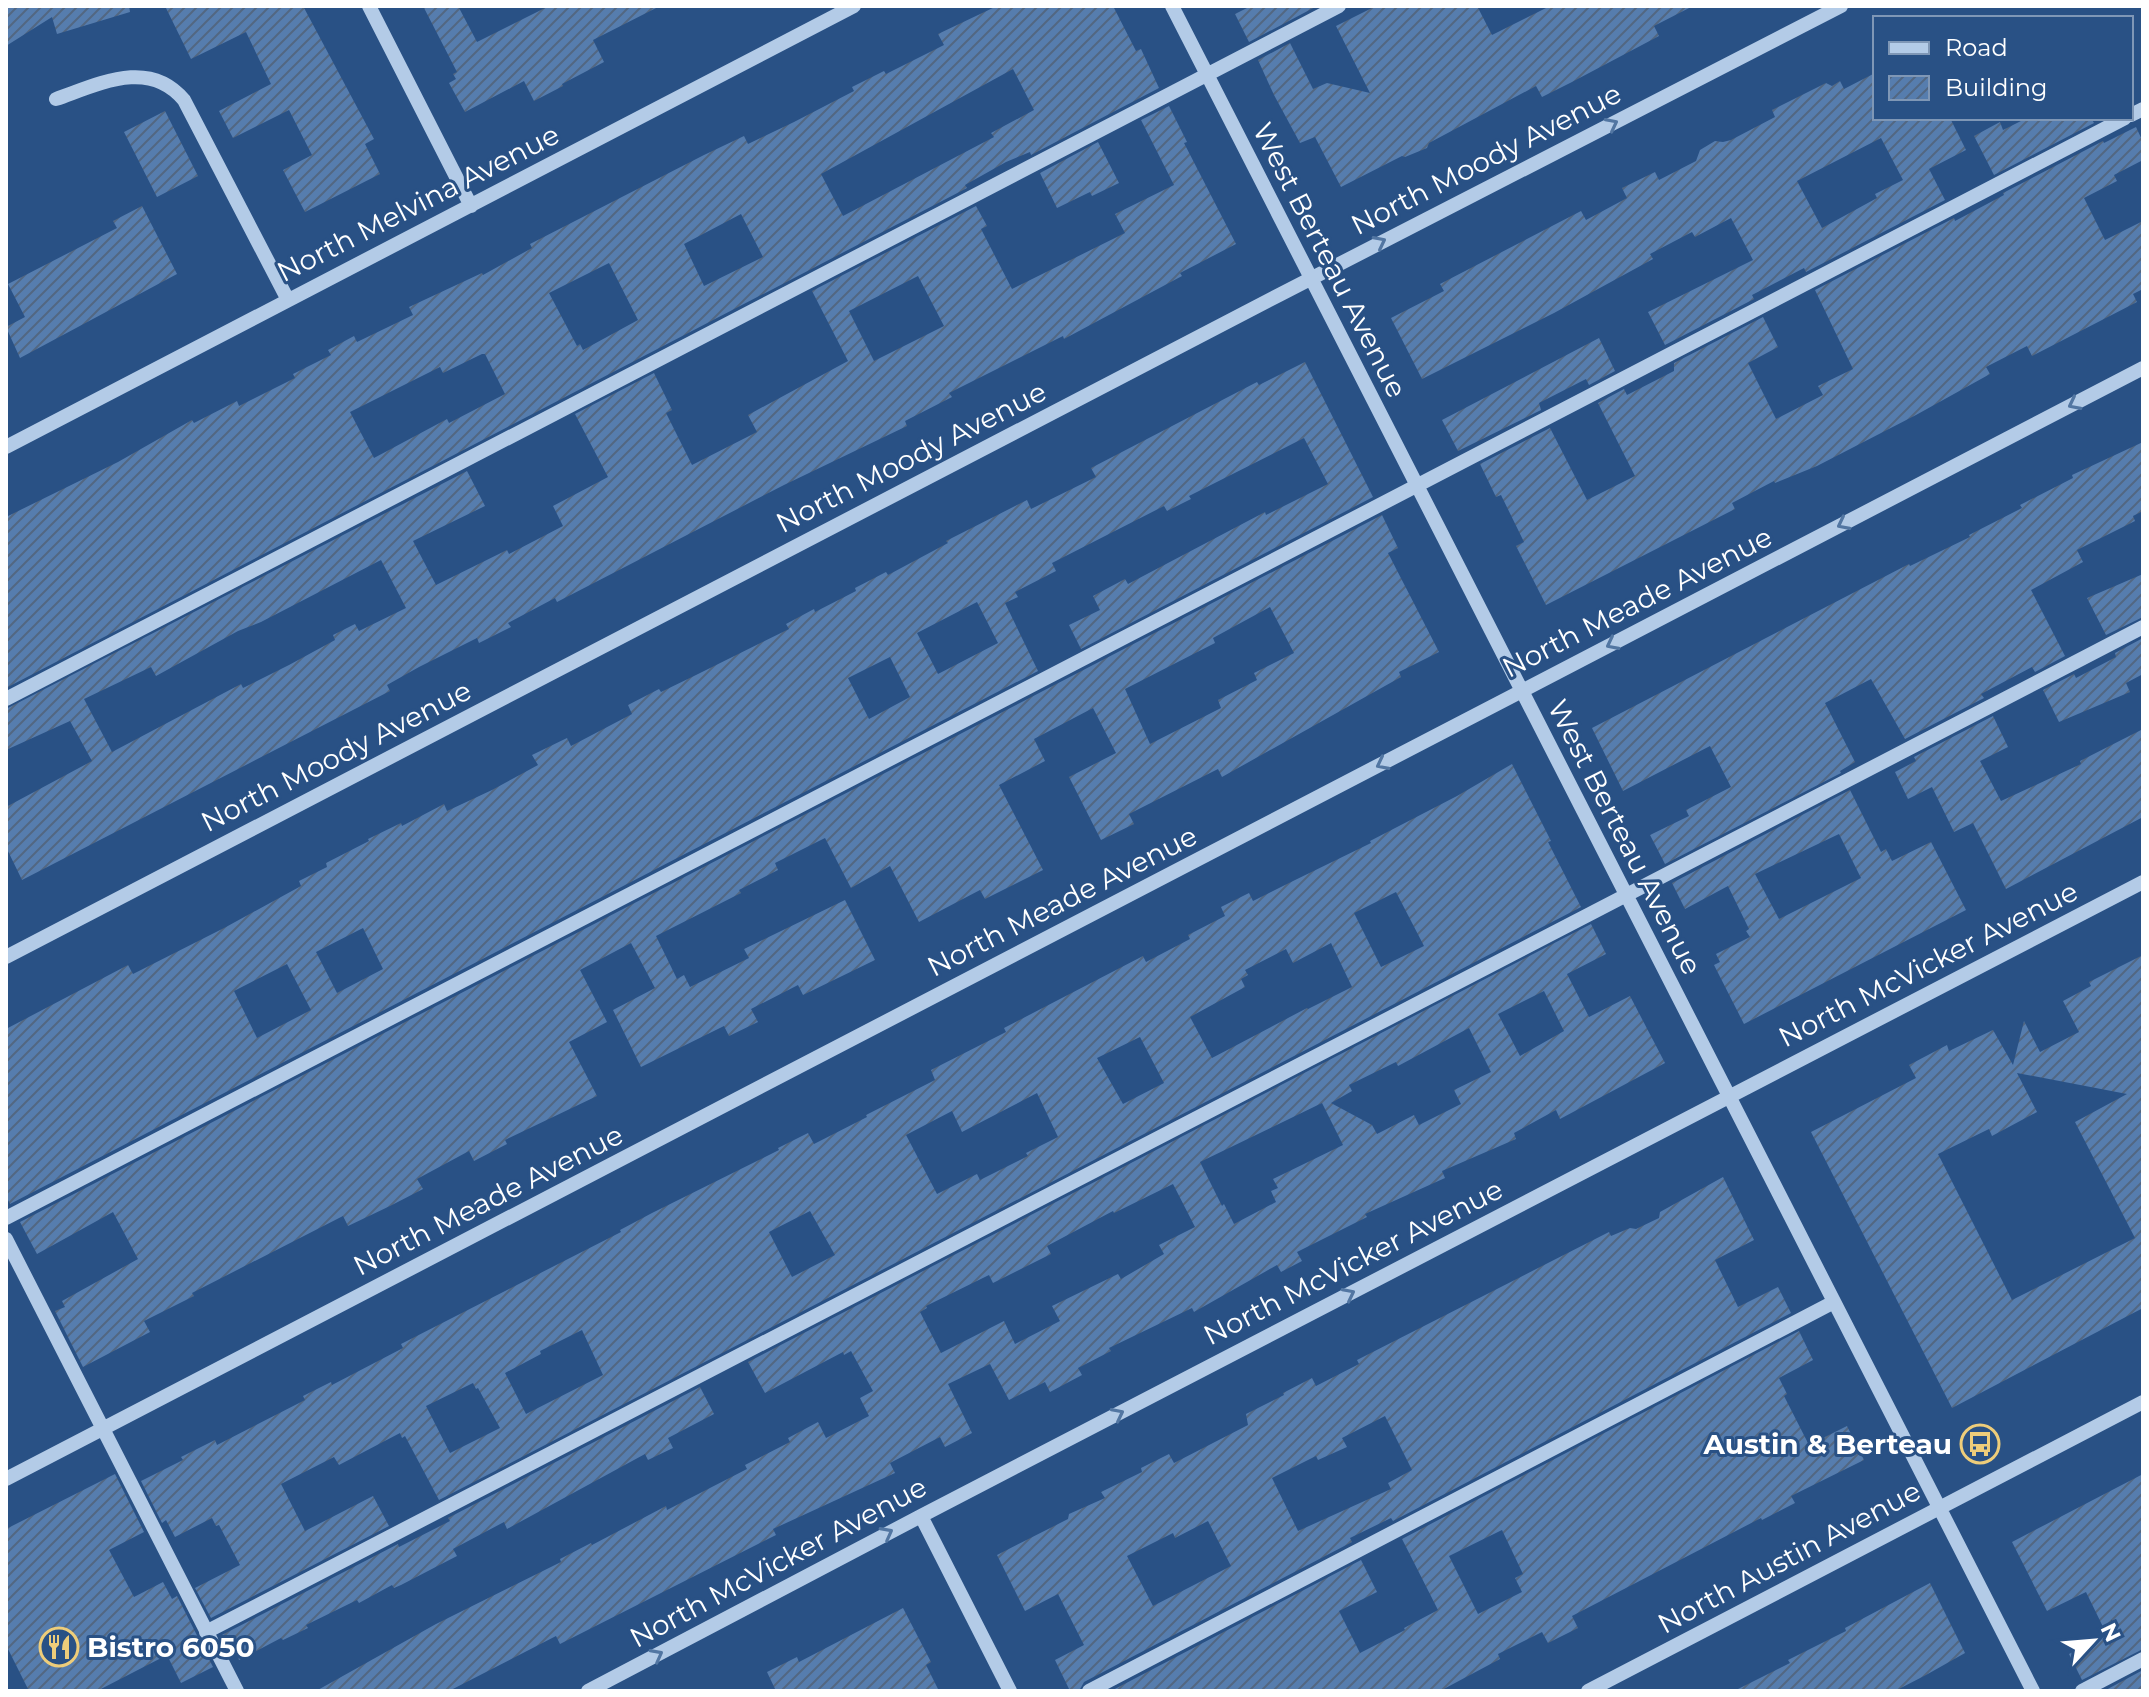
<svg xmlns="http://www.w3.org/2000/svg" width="2149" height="1697" font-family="Montserrat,sans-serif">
<defs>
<pattern id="building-hatch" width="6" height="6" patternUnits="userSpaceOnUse" patternTransform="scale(2)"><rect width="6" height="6" fill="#567dae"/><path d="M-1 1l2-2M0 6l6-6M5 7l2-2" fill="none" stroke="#526782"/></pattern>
</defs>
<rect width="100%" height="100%" fill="#295185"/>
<path fill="url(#building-hatch)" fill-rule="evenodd" d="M6,6H129L130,12L57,34L52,17L6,46Z
M165,6H303L374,139L365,144L380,174L305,212L283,170L312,155L289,110L233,138L219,111L271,84L246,32L191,59Z
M423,6H458L477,42L549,6H660L593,40L604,62L562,84L563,86L534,101L524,81L465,112L449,83L456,79L453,74L457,72Z
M997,6H1113L1136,51L1141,49L1159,88L1031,155L1030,152L1006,162L965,185L967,188L6,688V517L118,462L192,420L194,423L237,401L239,406L295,378L293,374L331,355L328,350L354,336L357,342L413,315L409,307L482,273L483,275L532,248L530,244L704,155L744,136L748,144L794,122L854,91L852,87L884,71L886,74L944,45L938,34ZM1013,69L1034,110L991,133L994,137L843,216L821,174ZM741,214L763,257L704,286L684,244ZM609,263L638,320L583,350L580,344L577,346L549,293ZM482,354H485L505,394L449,423L447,419L374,458L350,412L440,367L443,373Z
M1251,6H1317L1249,42L1235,14Z
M1376,6H1477L1492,35L1550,6H1693L1654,26L1659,36L1572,82L1542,97L1536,86L1429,143L1427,148L1405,157L1402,156L1341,187L1315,137L1300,143L1274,95L1258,60L1290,43L1313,89L1327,83L1370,93L1336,26Z
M1875,73V118H1950L1966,150L1929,169L1945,200L1806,272L1804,268L1752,295L1754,299L1665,345L1648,312L1753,260L1731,218L1695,237L1692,232L1650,254L1653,259L1554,313L1422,379L1391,318L1444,291L1440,284L1581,211L1586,220L1627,198L1622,188L1655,172L1659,180L1696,161L1700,150L1715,141L1723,142L1731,140L1775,117L1772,110L1826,83L1832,86L1840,81L1844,89ZM1881,138L1903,180L1875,194L1877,198L1822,228L1797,181Z
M1169,106L1187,142L1184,143L1236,244L1180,273L1182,276L1064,339L1063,336L949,393L952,397L905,421L907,426L784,485L557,602L555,598L508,623L511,627L479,643L477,638L419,667L387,685L390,691L22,880L6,847V807L92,761L70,721L6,750V709L467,471L485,506L413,541L436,585L507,550L509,554L563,526L553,506L608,477L575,414L654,373L672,410L666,413L692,465L757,432L748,415L848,361L812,291L976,206L987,226L981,229L1012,289L1125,233L1115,214L1174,185L1141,120ZM918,276L944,326L874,361L849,311ZM381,560L406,608L359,631L355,624L333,635L335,640L289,665L243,688L241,684L112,752L84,699L151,667L156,676L238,631L261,622Z
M165,111L198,176L157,197L124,132Z
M2027,118H2091L2094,123L1994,175L1974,136L2000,122L2003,130Z
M2136,127L2143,142V160L2114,175L2117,181L2084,198L2105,240L2143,221V289L2133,294L2137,302L2032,356L2027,346L1986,367L1990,374L1916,415L1817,466L1775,483L1774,481L1732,503L1735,509L1546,605L1516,546L1524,542L1501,495L1496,497L1480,464L1550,428L1587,500L1635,476L1598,403L1624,389L1627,395L1674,371V363L1763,317L1778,347L1748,363L1776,419L1823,395L1818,386L1853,369L1815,290L1954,218L1955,221L2004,195L2003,193L2103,141L2104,143Z
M1098,142L1119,183L1092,196L1090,192L1057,208L1040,173Z
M142,206L177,274L20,358L6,327L25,317L8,284L117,228L113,221Z
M1599,338L1615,371L1589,385L1586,379L1539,403L1541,410L1458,451L1442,420Z
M1305,362L1373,497L1081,649L1069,625L1100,610L1093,596L1125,579L1128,584L1265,512L1266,515L1328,484L1304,438L1189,496L1191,499L1167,511L1164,506L1052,563L1056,571L1015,592L1018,597L1005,603L1038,671L10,1204L6,1196V1029L128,965L133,974L226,927L301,886L299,881L327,867L326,863L369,841L368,839L401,823L402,826L444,804L447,811L492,790L538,765L532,755L567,738L571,746L632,714L628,705L659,689L661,692L696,675L789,629L786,624L814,609L815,612L856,591L855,588L886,572L888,575L948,543L946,541L1027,500L1031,509L1096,477L1091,468L1257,382L1259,385ZM977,602L998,643L938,674L917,633ZM890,657L910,697L869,719L848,678ZM363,928L383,969L337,993L316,952ZM287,964L311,1010L257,1038L234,991Z
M2143,442V511L2133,516L2135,521L2077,550L2083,562L2031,590L2065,656L2035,672L2032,667L1981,694L1984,698L1905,739L1871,679L1825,703L1855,762L1840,771L1841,773L1665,864L1650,835L1689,816L1686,810L1731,787L1710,746L1623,791L1592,728L1909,564L1910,566L1970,537L1969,535L2022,508L2020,505L2073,478L2072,475Z
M1382,515L1398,548L1388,553L1439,652L1399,672L1401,677L1222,777L1218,769L1129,814L1134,824L1101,840L1069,777L1116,753L1093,708L1034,739L1045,761L999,785L1043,870L985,899L980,890L919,922L890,866L851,888L825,838L775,863L778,870L739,890L741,893L656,936L677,979L684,975L690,987L749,958L744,949L845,900L875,960L803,995L798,985L751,1009L758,1022L729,1036L724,1026L641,1067L613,1010L655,988L631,943L580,970L607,1022L569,1042L597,1096L505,1140L507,1144L474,1161L469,1151L417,1179L423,1189L390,1206L348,1226L343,1216L192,1293L194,1296L144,1321L150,1332L83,1367L55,1311L65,1307L62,1301L138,1259L113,1212L37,1254L20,1222ZM1270,607L1294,653L1254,673L1257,680L1218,700L1221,708L1150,744L1125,689L1215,643L1213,638Z
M2143,574V617L2106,635L2087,598Z
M2143,638V674L2126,683L2130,692L2059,722L2043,690L2074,674L2076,678L2116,657L2115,653Z
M1993,716L2008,747L1980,761L2001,801L2081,764L2080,761L2143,729V817L2006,889L1973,823L1954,832L1932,787L1908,799L1895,772L1916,761L1914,757Z
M1512,764L1551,841L1548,842L1581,907L439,1500L405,1436L402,1438L400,1433L339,1465L334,1457L281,1484L305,1531L373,1496L389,1526L211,1618L195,1588L240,1565L219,1525L216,1526L212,1518L175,1537L166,1520L162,1523L141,1481L183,1460L181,1457L215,1440L217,1445L305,1400L303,1396L331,1382L332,1385L403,1348L401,1344L621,1232L620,1230L652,1213L779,1150L778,1148L808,1133L814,1144L867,1117L866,1115L935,1080L931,1070L1006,1032L1004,1028L1143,956L1146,962L1190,939L1188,935L1225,916L1221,907L1249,893L1253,901L1291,882L1371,843L1370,841L1457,796ZM1396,892L1424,946L1381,967L1354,913ZM1331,943L1352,987L1308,1009L1307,1008L1212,1058L1190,1017L1245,987L1241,979L1248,975L1245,970L1286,949L1293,963ZM1140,1037L1164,1083L1123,1104L1097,1058ZM1037,1093L1058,1137L1026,1153L1028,1156L980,1180L977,1174L937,1194L906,1135L952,1111L962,1132ZM810,1211L835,1255L792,1277L769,1232ZM582,1330L603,1375L526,1414L505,1373L541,1354L540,1351ZM473,1383L476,1389L478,1388L500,1428L450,1453L426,1406Z
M1850,790L1881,852L1886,849L1892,861L1931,842L1966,910L1744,1024L1714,965L1720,962L1716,954L1750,937L1746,931L1749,929L1728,886L1685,909L1672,883ZM1839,834L1861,878L1779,919L1755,874Z
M1591,924L1606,954L1567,974L1589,1017L1630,996L1665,1063L1560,1119L1556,1110L1514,1133L1516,1139L1442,1171L1445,1178L1365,1214L1367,1217L1297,1252L1302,1261L1281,1272L1277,1265L1194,1312L1192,1308L1109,1348L1111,1351L1078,1368L1082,1375L1050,1392L1045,1382L1009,1400L990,1364L948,1384L972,1433L945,1447L940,1437L890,1463L895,1473L773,1529L776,1535L560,1644L556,1636L449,1691H316L436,1624L561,1562L560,1559L591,1543L592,1545L666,1506L667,1510L747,1469L745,1465L790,1442L788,1438L818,1422L826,1438L869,1416L860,1398L873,1391L851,1351L844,1355L843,1352L765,1393L748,1362ZM1544,991L1564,1031L1520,1056L1498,1014ZM1469,1028L1491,1072L1454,1090L1461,1104L1419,1125L1414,1115L1377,1134L1372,1125L1331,1103L1352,1091L1349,1085L1396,1062L1398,1066ZM1322,1103L1343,1145L1273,1179L1278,1188L1271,1191L1276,1202L1234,1224L1224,1204L1222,1206L1200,1162ZM1173,1184L1195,1227L1159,1245L1164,1254L1121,1279L1118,1274L1052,1306L1060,1321L1015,1344L1004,1321L941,1353L920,1312L927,1308L926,1306L989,1275L993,1283L1051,1254L1047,1246L1113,1211L1114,1213Z
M2143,955V1308L1952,1408L1811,1132L1916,1078L1909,1065L1947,1045L1949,1051L1993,1030L2013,1065L2024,1021L2040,1052L2079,1032L2063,1001L2091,986L2089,982ZM2017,1073L2127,1094L2075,1122L2135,1238L2012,1300L1938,1154L1989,1129L1992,1136L2037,1112Z
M1723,1177L1754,1240L1715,1260L1738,1307L1778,1287L1791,1313L1393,1521L1391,1518L1350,1538L1352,1542L1084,1682L1079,1691H1070L1055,1660L1084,1645L1058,1594L1025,1611L997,1555L1068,1519L1069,1514L1105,1498L1101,1492L1142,1472L1141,1468L1169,1454L1174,1463L1248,1425L1246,1414L1284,1395L1283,1393L1312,1378L1316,1386L1359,1364L1357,1360L1609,1232L1611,1236L1630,1228L1636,1229L1659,1218L1660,1212ZM1385,1416L1412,1470L1388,1483L1391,1489L1298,1531L1272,1478L1316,1456L1318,1460L1347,1447L1342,1438ZM1208,1521L1231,1566L1153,1606L1127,1556L1173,1533L1175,1538Z
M1799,1331L1813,1360L1779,1378L1787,1394L1784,1396L1809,1445L1847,1426L1864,1460L1791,1496L1795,1503L1762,1520L1761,1518L1572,1616L1578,1628L1548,1643L1542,1632L1498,1654L1500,1659L1440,1691H1111L1361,1560L1377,1592L1339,1611L1360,1653L1405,1630L1404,1628L1438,1610L1402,1539ZM1502,1530L1523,1574L1515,1578L1522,1592L1478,1614L1449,1556Z
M700,1387L714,1414L668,1438L673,1448L648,1460L645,1454L507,1529L504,1522L453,1549L457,1556L401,1585L394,1588L392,1585L359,1603L357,1600L306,1625L308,1628L283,1640L281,1638L239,1660L237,1655L231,1658L220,1636L398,1544L399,1547L450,1521L448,1518Z
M115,1474L144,1532L109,1550L134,1597L163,1582L172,1599L177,1596L213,1667L181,1683L167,1655L97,1691H29L6,1645V1529Z
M2143,1474V1649L2082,1680L2069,1654L2107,1635L2086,1592L2047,1611L2012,1542Z
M1930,1583L1965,1653L1926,1675L1895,1691H1734L1790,1663L1788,1660L1846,1631L1845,1628Z
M903,1608L931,1662L926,1665L939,1691H776L767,1672L797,1657L799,1662Z
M2143,1670V1691H2104Z"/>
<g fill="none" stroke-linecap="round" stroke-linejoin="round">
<path stroke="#b3cbe7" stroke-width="14" d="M369,6L471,206
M1172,6L2033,1691
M56,99C99,84 149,58 184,100L288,300
M2131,115L2143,109
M6,447L854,6
M6,699L1339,6
M6,957L1281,294L1841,6
M6,1218L2125,118
M6,1239L237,1691
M6,1479L2143,368
M921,1516L1010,1691
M206,1632L2143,627
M588,1691L921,1516L2143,882
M1089,1691L1834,1302
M1588,1691L2143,1402
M2082,1691L2143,1659"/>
</g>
<defs><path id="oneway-chevron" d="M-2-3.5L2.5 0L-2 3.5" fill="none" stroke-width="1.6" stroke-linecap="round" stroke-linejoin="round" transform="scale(2)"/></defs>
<g stroke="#5276a2">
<use href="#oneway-chevron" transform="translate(1612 124) rotate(-27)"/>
<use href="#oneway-chevron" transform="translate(1380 242) rotate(-27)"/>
<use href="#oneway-chevron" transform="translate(2074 404) rotate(153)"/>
<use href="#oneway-chevron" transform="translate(1843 524) rotate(153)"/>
<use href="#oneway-chevron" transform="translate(1612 644) rotate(153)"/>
<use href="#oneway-chevron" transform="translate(1382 764) rotate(153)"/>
<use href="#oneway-chevron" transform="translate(1349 1294) rotate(-27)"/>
<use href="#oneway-chevron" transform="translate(1118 1414) rotate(-27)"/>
<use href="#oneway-chevron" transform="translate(887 1533) rotate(-28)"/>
<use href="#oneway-chevron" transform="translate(657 1655) rotate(-28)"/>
</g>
<defs>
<symbol id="bus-ring" viewBox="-11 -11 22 22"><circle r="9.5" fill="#295185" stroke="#eecd7a" stroke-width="1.5"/><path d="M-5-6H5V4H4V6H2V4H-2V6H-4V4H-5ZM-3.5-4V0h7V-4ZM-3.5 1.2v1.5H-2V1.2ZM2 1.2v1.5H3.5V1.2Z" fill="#eecd7a"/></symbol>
<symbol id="restaurant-ring" viewBox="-11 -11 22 22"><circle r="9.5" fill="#295185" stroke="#eecd7a" stroke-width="1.5"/><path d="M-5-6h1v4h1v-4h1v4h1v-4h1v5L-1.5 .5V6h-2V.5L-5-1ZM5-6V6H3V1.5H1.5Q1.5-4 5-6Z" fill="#eecd7a"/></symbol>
</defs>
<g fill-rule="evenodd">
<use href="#bus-ring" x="1958" y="1422" width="44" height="44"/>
<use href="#restaurant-ring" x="37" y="1625" width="44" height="44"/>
</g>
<g text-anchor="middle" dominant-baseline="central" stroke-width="6" stroke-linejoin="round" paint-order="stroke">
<g font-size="28" fill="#fff" stroke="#295185">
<text transform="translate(1486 159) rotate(-27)">North Moody Avenue</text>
<text transform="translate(418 203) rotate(-27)">North Melvina Avenue</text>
<text transform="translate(1330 260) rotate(63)">West Berteau Avenue</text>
<text transform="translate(911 457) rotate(-27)">North Moody Avenue</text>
<text transform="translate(1637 602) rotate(-27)">North Meade Avenue</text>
<text transform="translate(336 756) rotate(-27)">North Moody Avenue</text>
<text transform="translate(1625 837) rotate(63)">West Berteau Avenue</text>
<text transform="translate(1062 901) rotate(-27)">North Meade Avenue</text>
<text transform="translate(1928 964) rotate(-27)">North McVicker Avenue</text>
<text transform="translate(488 1200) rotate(-27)">North Meade Avenue</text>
<text transform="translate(1353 1262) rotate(-27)">North McVicker Avenue</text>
<text transform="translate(1789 1557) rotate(-28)">North Austin Avenue</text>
<text transform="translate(778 1562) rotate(-28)">North McVicker Avenue</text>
</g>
<g font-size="28" font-weight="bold" fill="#fff" stroke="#295185" text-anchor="end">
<text x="1952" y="1444">Austin &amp; Berteau</text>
<text x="87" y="1647" text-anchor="start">Bistro 6050</text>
</g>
</g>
<rect width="2149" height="1697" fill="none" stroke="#ffffff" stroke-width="16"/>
<rect x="1873" y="16" width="260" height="104" fill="#295185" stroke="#7f97b6" stroke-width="2"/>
<rect x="1889" y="42" width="40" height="12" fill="#b3cbe7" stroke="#7f97b6" stroke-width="2"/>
<text x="1945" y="56" font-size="24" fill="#ffffff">Road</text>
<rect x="1889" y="76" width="40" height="24" fill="url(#building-hatch)" stroke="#7f97b6" stroke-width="2"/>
<text x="1945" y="96" font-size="24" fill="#ffffff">Building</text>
<g transform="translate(2093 1641) rotate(64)" stroke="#295185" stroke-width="6" paint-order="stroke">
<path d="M0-6L14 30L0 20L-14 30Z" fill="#ffffff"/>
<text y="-12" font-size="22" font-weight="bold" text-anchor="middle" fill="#ffffff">N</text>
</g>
</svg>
